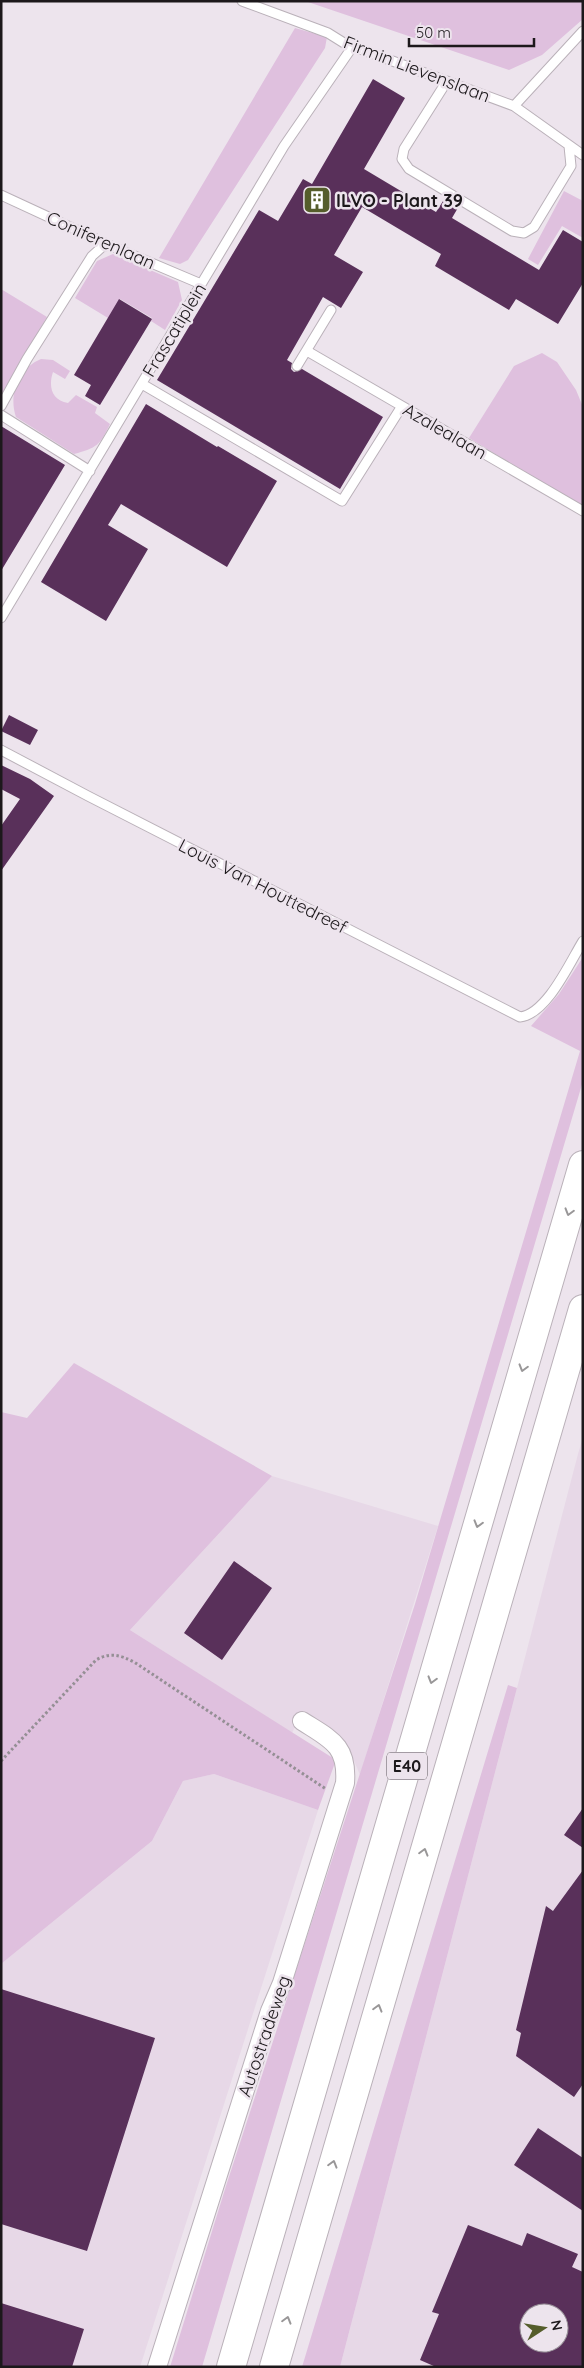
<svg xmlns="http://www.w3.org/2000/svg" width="584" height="2368" font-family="Quicksand,sans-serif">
<rect width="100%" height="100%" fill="#ede4ed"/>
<path fill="#e7d8e7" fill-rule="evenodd" d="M583,1437V2367H340L578,1454ZM529,2313H559V2343H529Z
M272,1476L438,1526L360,1775L349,1749L331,1730L303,1711L292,1733L130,1630Z
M214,1774L318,1810L140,2367H1V1964L152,1841L183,1781Z"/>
<path fill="#dfc0de" d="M305,1H583V19L542,55L509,70Z
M295,28L327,37L325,48L188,260L180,264L159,258Z
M564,191L583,201V238L562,226L538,265L528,259Z
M113,254L178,282L182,300L165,330L151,321L152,318L120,299L108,318L75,298L97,261Z
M1,289L47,317L1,395Z
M542,353L557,362L576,390L583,407V507L469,438L514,366Z
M41,359L53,360L70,371L65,379L53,372C48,387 52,400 68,403L76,395L97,407L95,413L110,424C100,445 97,448 74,454L16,417C8,394 19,368 41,359Z
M583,957V1081L202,2367H170L226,2186L415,1604L580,1051L531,1026L559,994Z
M74,1363L272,1476L130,1630L336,1760L318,1810L214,1774L183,1781L152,1841L1,1964V1412L27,1418Z
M508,1685L517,1688L340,2367H302Z"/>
<path fill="#59305a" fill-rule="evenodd" d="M373,79L405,98L364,169L436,212L445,198L459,206L452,218L539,270L563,230L583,242V283L558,324L516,299L509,310L435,266L441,254L362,207L334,255L363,272L341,308L323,297L287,360L292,363L291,369L294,372L302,369L383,417L340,489L157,380L259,210L278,221L303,179L312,184Z
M119,299L152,319L100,405L85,396L91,385L74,375Z
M146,404L217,447L218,446L277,481L227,567L121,504L108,525L148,549L106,621L41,582Z
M1,426L65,465L1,571Z
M9,715L38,730L30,745L1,731Z
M1,765L30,779L54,796L1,871V826L20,799L1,789Z
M234,1561L272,1588L222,1660L184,1633Z
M583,1808V1848L564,1835Z
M583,1870V2084L574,2097L516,2056L521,2033L516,2030L546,1906L553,1911Z
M1,1989L155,2038L87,2251L1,2224Z
M538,2128L583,2158V2211L514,2165Z
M468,2225L522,2246L527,2233L578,2254L572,2267L583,2272V2367H436L420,2360L439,2314L432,2312ZM529,2313H559V2343H529Z
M1,2303L84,2329L72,2367H1Z"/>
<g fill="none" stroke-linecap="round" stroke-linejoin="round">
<defs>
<path id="lane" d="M242,1L328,33L344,43L514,106L583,155
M447,81L404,149L402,159L409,169L512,231L524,233L534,227L571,166L569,146
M514,106L583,31
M1,195L109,245L201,284
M307,351L583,511
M297,366L331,310
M142,384L342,501L402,406
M1,406L27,359L92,256L102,247L109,245
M1,415L90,471
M1,618L284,146L353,46
M1,750L88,796L520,1017C547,1014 570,962 583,941"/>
<path id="street" d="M157,2367L270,2011L282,1983L345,1783C348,1745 330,1739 302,1721"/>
<path id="highway" d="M231,2367L583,1165
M274,2367L583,1309"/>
</defs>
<use href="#lane" stroke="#bab1b9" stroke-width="11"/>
<use href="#street" stroke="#bab1b9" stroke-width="20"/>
<use href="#highway" stroke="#bab1b9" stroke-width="30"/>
<path stroke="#958f95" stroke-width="3" stroke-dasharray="2.5 2.5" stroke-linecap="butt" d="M1,1761L96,1660C110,1652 120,1655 134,1662L326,1789"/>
<use href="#lane" stroke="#fff" stroke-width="9"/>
<use href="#street" stroke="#fff" stroke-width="18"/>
<use href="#highway" stroke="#fff" stroke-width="28"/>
</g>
<defs><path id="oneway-chevron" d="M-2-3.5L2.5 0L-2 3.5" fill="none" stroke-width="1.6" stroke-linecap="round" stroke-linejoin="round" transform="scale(1.25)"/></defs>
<g stroke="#999798">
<use href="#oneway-chevron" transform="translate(569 1212) rotate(106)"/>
<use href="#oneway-chevron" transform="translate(523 1368) rotate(106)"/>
<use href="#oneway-chevron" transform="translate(478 1524) rotate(106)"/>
<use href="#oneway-chevron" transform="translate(432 1680) rotate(106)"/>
<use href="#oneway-chevron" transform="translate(424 1852) rotate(-74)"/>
<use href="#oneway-chevron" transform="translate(378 2008) rotate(-74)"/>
<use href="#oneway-chevron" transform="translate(333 2164) rotate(-74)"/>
<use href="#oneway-chevron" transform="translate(287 2320) rotate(-74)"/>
</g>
<defs>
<symbol id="building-square" viewBox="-11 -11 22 22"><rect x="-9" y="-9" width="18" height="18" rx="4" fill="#555d2b" stroke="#ede4ed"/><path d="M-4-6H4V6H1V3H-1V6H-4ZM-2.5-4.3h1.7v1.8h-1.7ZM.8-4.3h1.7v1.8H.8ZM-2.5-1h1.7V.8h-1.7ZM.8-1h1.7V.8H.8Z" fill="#fff"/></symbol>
</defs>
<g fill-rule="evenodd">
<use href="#building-square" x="301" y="184" width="32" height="32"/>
</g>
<g text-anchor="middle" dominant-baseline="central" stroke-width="5" stroke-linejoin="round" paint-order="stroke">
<rect fill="#ede4ed" stroke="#5b555a" stroke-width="1" x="387" y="1752.5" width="40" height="27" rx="4"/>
<g font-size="16" font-weight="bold" fill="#1c181b">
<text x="407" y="1766">E40</text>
</g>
<g font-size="18" fill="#1c181b" stroke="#ede4ed">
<text transform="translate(417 69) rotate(21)">Firmin Lievenslaan</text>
<text transform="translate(101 240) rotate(24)">Coniferenlaan</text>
<text transform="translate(174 330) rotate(-59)">Frascatiplein</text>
<text transform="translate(445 431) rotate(30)">Azalealaan</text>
<text transform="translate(263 886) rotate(27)">Louis Van Houttedreef</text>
<text transform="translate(264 2036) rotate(-71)">Autostradeweg</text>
</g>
<g font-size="18" font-weight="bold" fill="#1c181b" stroke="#ede4ed" text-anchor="start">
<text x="336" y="200">ILVO - Plant 39</text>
</g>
</g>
<rect width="584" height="2368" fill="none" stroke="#1c181b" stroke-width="5"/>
<g transform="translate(544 2328) rotate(78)"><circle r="24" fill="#ede4ed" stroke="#999299"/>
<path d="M0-4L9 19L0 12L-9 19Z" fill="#555d2b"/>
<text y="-8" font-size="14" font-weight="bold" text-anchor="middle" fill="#1c181b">N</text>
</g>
<path d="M409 38v8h125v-8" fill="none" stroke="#1c181b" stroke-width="2.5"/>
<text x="416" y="38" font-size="15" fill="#1c181b" stroke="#ede4ed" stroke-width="4" paint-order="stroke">50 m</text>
</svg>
